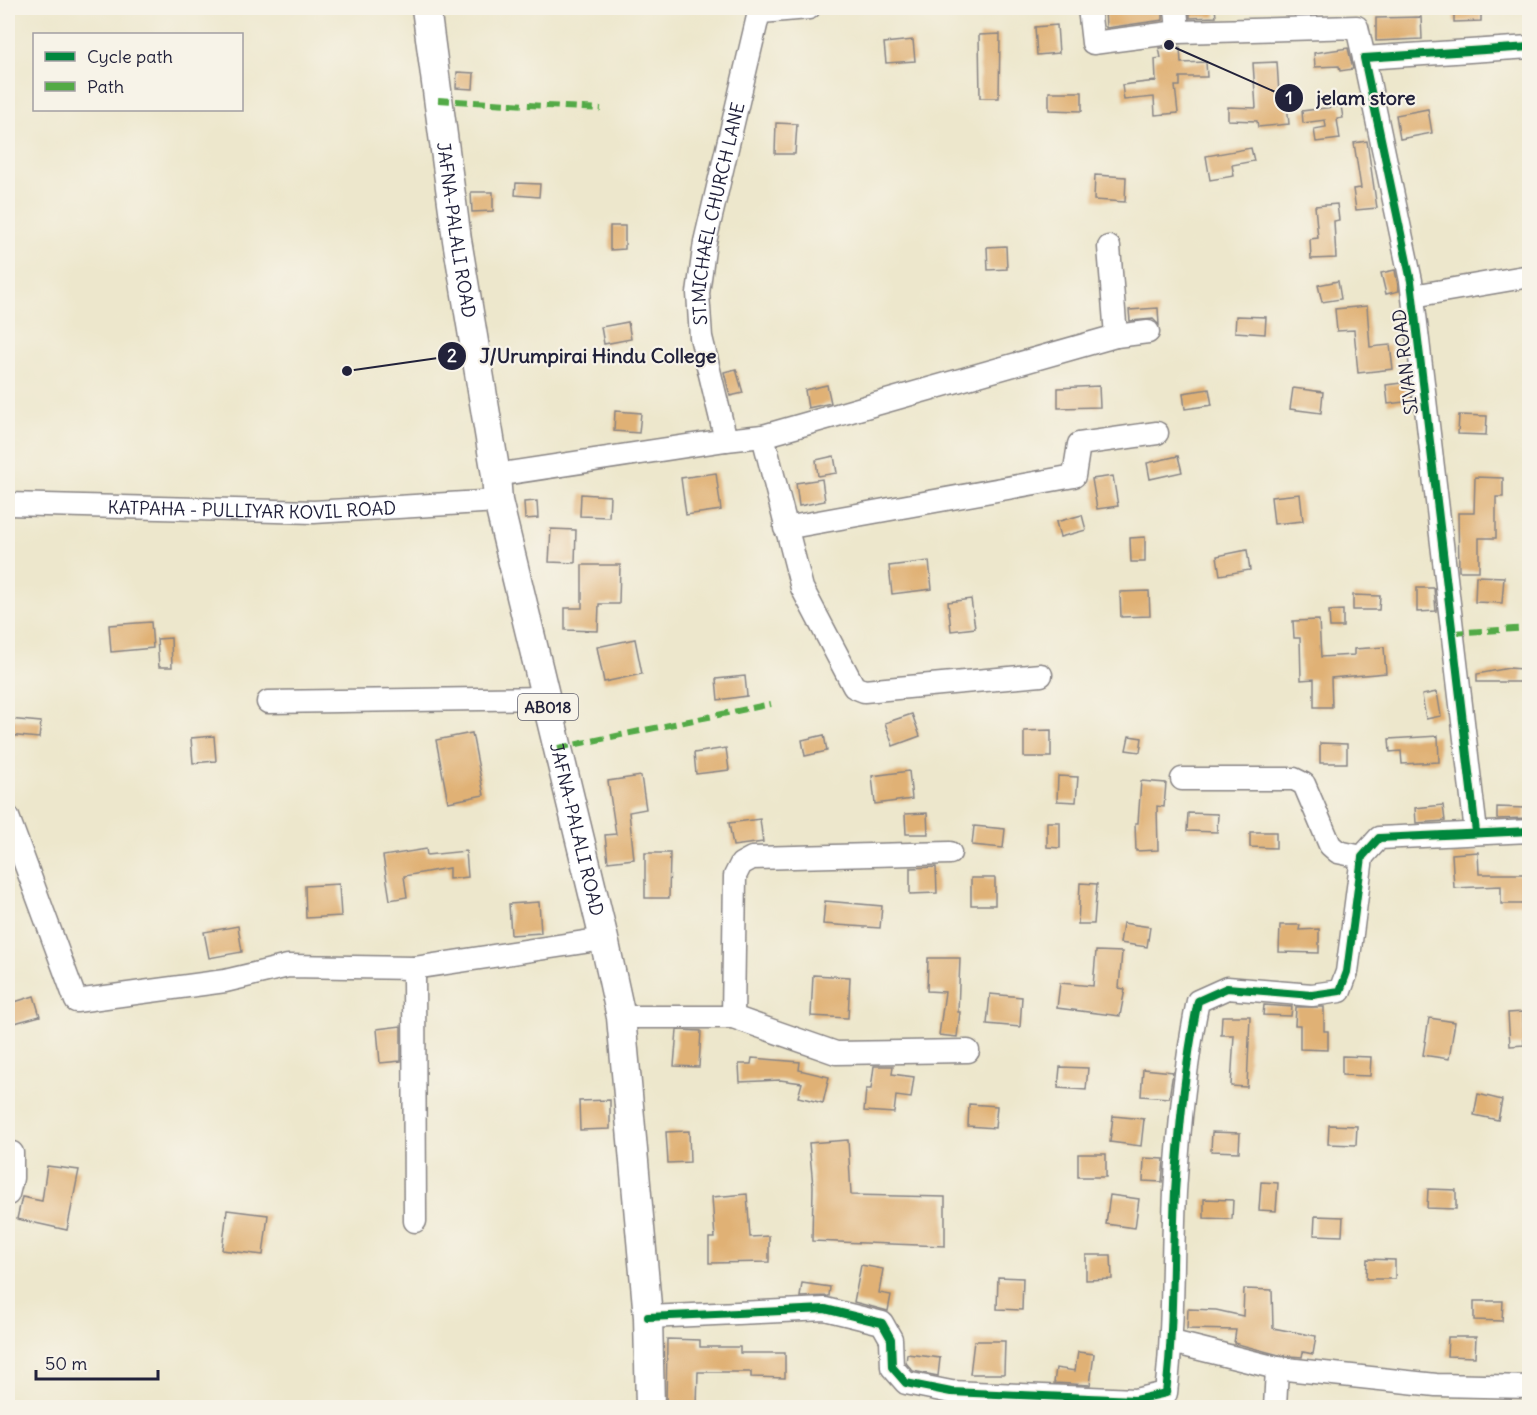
<svg xmlns="http://www.w3.org/2000/svg" width="1537" height="1415" font-family="Delius,sans-serif">
<rect width="100%" height="100%" fill="#f7f3e8"/>
<filter id="ink" filterUnits="userSpaceOnUse"><feTurbulence type="fractalNoise" baseFrequency=".0167" numOctaves="2"/><feDisplacementMap in="SourceGraphic" scale="12" xChannelSelector="R" yChannelSelector="G"/><feConvolveMatrix kernelMatrix="1 2 1 2 8 2 1 2 1" color-interpolation-filters="sRGB"/></filter>
<filter id="wash" filterUnits="userSpaceOnUse"><feTurbulence type="fractalNoise" baseFrequency=".008" numOctaves="4" result="noise"/><feDisplacementMap in="SourceGraphic" scale="24" xChannelSelector="R" yChannelSelector="G"/><feGaussianBlur stdDeviation="1.35" result="paint"/><feColorMatrix in="noise" values="0 0 0 0 0 0 0 0 0 0 0 0 0 0 0 0 0 1.4 0 .05"/><feComposite in="paint" operator="in"/></filter>
<g filter="url(#wash)">
<rect width="100%" height="100%" fill="#ede7cc"/>
<g id="blocks">
<path fill="#e0b174" d="M1163,8V20L1106,28L1105,10Z
M1190,8H1215L1216,17L1190,18Z
M1454,8H1481V21L1454,22Z
M1421,17L1422,39L1376,41V18Z
M1057,25L1059,53L1037,55L1035,27Z
M1000,34L999,98H980L979,35Z
M913,40L915,61L886,63L884,43Z
M1180,47L1181,63L1206,62L1207,77H1180V86H1175L1178,113L1155,115L1154,97L1124,100L1122,85L1156,81L1155,59L1161,58L1159,48Z
M1348,48L1353,69L1340,71L1339,66L1315,67L1314,53Z
M1277,62L1279,94H1286L1289,124L1258,127L1257,121L1228,120V107L1256,108L1253,63Z
M457,72L474,73L473,89L456,88Z
M1049,92H1082V111L1049,110Z
M1341,106L1343,118L1337,119L1340,139L1316,142L1314,129L1326,127L1325,120L1303,123L1302,111Z
M1428,109L1432,133L1400,139L1396,115Z
M776,123L797,124L795,154H775Z
M1367,141L1377,208L1356,210L1353,189L1361,188L1354,143Z
M1251,148L1254,161L1232,165L1234,176L1210,180L1206,156Z
M1095,175L1126,177L1125,202L1094,200Z
M516,183L540,184L539,197L515,195Z
M471,192H493V211L472,212Z
M1337,204L1339,220L1334,221L1336,258L1311,259L1310,239L1318,238L1315,206Z
M610,226H625V249L610,250Z
M1006,246L1007,269L988,270L987,247Z
M1395,270L1399,291L1386,294L1381,273Z
M1338,281L1341,299L1322,302L1318,285Z
M1367,306L1370,347L1390,345L1393,369L1358,373L1354,330L1337,331L1335,309Z
M1158,308L1159,325L1153,319L1130,321L1129,310Z
M1236,316L1266,317L1265,334L1235,332Z
M628,322L631,339L604,344L601,327Z
M736,369L743,393L730,396L724,372Z
M1409,382L1412,401L1388,404L1386,385Z
M827,385L831,403L808,408L805,390Z
M1099,386L1100,407L1058,408V388Z
M1293,388L1323,392L1321,413L1290,409Z
M1209,389L1212,405L1185,409L1183,393Z
M615,411L641,413L639,433L614,431Z
M1459,415L1487,416L1486,435L1458,434Z
M834,456L837,473L818,476L816,460Z
M1178,456L1182,472L1150,479L1147,463Z
M716,473L721,510L686,515L681,478Z
M1113,476L1118,506L1097,509L1092,479Z
M1475,477L1503,478V497H1496V538H1479V571H1459L1458,513H1474Z
M822,479L825,501L799,506L796,483Z
M581,494L610,496L609,517L580,516Z
M1300,494L1303,521L1274,524L1271,497Z
M537,501L538,518L525,519L524,502Z
M1082,515L1086,530L1060,537L1056,522Z
M551,529L576,530L575,563L549,562Z
M1145,537V562H1131L1130,538Z
M1247,550L1250,570L1220,575L1217,556Z
M929,561L932,589L892,594L889,566Z
M582,565H620L619,604H599L598,631L565,630V608H582Z
M1476,576L1504,577L1502,603L1475,602Z
M1417,588H1434L1436,611L1417,612Z
M1149,591L1150,616L1121,617L1120,592Z
M1353,595L1380,596L1379,610H1353Z
M971,599L975,628L951,631L948,602Z
M1343,610V627H1330L1329,611Z
M1319,620L1321,657L1354,655V649L1384,647L1386,673L1331,678L1332,707H1314V679L1301,680L1300,638H1294L1293,621Z
M151,622L153,648L111,652L109,625Z
M171,638L172,667H159L157,639Z
M635,639L642,674L604,682L597,647Z
M1509,668L1522,669V682H1477V674Z
M745,676L747,696L718,700L716,679Z
M1437,692L1441,716L1426,719L1422,695Z
M912,714L920,736L893,746L885,723Z
M8,719L41,722L39,738L8,735Z
M1051,730V757H1024V731Z
M472,733L484,795L448,802L436,740Z
M824,735L827,751L805,756L802,740Z
M214,736L216,761L193,763L191,738Z
M1129,736L1142,738L1140,752L1126,750Z
M1438,736L1439,762L1402,764L1401,751L1390,752L1389,739Z
M1320,743L1347,744V763H1320Z
M726,748L729,770L696,774L694,753Z
M909,771L912,799L875,804L872,776Z
M641,776L646,809L629,812L634,859L608,862L605,835L616,834L608,781Z
M1058,776L1078,777L1076,802L1057,801Z
M1141,781L1166,783L1164,807L1157,806L1158,850L1136,851L1135,823H1138Z
M1443,805L1445,821L1416,823L1415,808Z
M1497,807L1525,808V818L1497,819Z
M927,813L928,834H906L905,814Z
M1188,813L1218,814L1217,832L1187,831Z
M760,819L763,842L733,846L729,823Z
M1047,822H1060V848L1047,847Z
M974,826L1005,829L1003,848L972,845Z
M1250,832H1276V848L1250,847Z
M426,849L427,855L466,851L468,877L449,879V868L404,876L407,897L390,900L383,856Z
M1478,852L1479,874H1530V904H1501V886L1454,888L1452,854Z
M645,853H670L669,898H645Z
M936,867L937,893L910,894V868Z
M971,878H995V905H971Z
M1080,883L1097,884L1094,924H1078Z
M339,884L341,916L306,918L305,886Z
M825,901L882,906L880,928L823,924Z
M539,902L541,933L511,935L509,904Z
M1123,923L1150,927L1147,947L1120,943Z
M1280,925H1300L1299,930L1319,929V953L1279,952Z
M238,926L242,952L209,958L204,932Z
M1096,951L1122,952L1119,988L1125,989L1120,1016L1057,1008L1060,983L1093,986Z
M928,958H960L958,1012H960L957,1037L939,1035L945,992L927,991Z
M813,975L850,977L848,1018L811,1016Z
M990,994L1022,997L1020,1027L987,1024Z
M34,996L40,1016L11,1024L8,1004Z
M1264,1005L1292,1007L1291,1016L1263,1015Z
M1296,1007H1324V1031H1328V1050L1300,1049V1025H1295Z
M1523,1012L1524,1045L1510,1046L1508,1013Z
M1222,1016H1250L1247,1087L1231,1086L1234,1035H1221Z
M1429,1018L1455,1022L1449,1059L1423,1055Z
M401,1026V1061L380,1063L377,1029Z
M677,1030L701,1031L699,1067L674,1066Z
M1342,1056L1371,1057L1370,1076L1342,1075Z
M752,1058L800,1062L799,1070L829,1077L823,1103L798,1097L802,1083L780,1080L740,1082L739,1064H751Z
M874,1066H893L892,1074L914,1077L911,1098L896,1096L894,1113L864,1111L866,1089H871Z
M1060,1067L1088,1068L1086,1090L1058,1088Z
M1143,1069L1173,1072L1169,1098L1141,1096Z
M1478,1094L1502,1100L1498,1120L1474,1115Z
M610,1100V1129L580,1130L579,1101Z
M969,1104L997,1106L995,1128L968,1126Z
M1113,1116L1144,1119L1141,1146L1110,1142Z
M1329,1125L1357,1126L1356,1145L1328,1144Z
M689,1131L690,1162L668,1163L666,1132Z
M1212,1132L1240,1133L1239,1152L1211,1151Z
M848,1140L851,1195L945,1197V1246L812,1241L813,1186L809,1143Z
M1078,1154H1106V1177H1078Z
M1144,1158L1164,1159L1162,1182L1143,1181Z
M47,1166L79,1170L67,1230L17,1219L22,1197L42,1201Z
M1261,1182L1278,1183L1276,1211L1259,1210Z
M1428,1189L1456,1190V1209L1427,1208Z
M747,1194L750,1237L769,1236V1262L709,1263V1238H715L712,1197Z
M1110,1195L1139,1199L1135,1228L1106,1224Z
M1204,1199L1233,1200L1232,1219L1204,1218Z
M227,1210L268,1215L263,1255L222,1250Z
M1315,1216L1343,1217L1342,1236L1314,1235Z
M1086,1255H1111L1112,1279L1086,1280Z
M1367,1259L1395,1260V1279H1366Z
M861,1265L883,1269L879,1293L891,1295L888,1311L854,1302Z
M998,1277L1023,1278L1022,1310L997,1309Z
M802,1283L830,1287L829,1296L800,1297Z
M1244,1289L1272,1290L1273,1328L1316,1336L1313,1354L1303,1352L1302,1357L1279,1355L1234,1343L1236,1330L1187,1329L1188,1309L1216,1310L1243,1316Z
M1474,1301H1503L1502,1321L1474,1320Z
M1448,1337H1476L1475,1357L1447,1356Z
M667,1339L700,1340V1347H740V1353H785V1378L751,1377V1372H698L697,1407L666,1406Z
M974,1341H1005L1004,1374H970Z
M1078,1352L1094,1354L1090,1385L1054,1383L1056,1368L1075,1371Z
M907,1354L940,1358L938,1376L913,1371L906,1363Z"/>
</g>
</g>
<g filter="url(#ink)">
<use href="#blocks" fill-opacity="0" stroke="#888484" stroke-width="1.5"/>
<g fill="none" stroke-linecap="round" stroke-linejoin="round">
<defs>
<g id="minor">
<path d="M1089,8L1093,43L1178,32"/>
<path d="M1176,8L1178,32L1357,27L1364,58"/>
<path d="M761,12L809,8"/>
<path d="M1413,296L1530,276"/>
<path d="M1116,336L1148,332"/>
<path d="M763,436L802,588L854,687L864,691L1041,675"/>
<path d="M726,440L763,436L1116,336L1109,247"/>
<path id="s1" d="M496,475L726,440L701,337L698,293L705,242L760,8"/>
<path id="s2" d="M8,504L314,512L498,501"/>
<path d="M785,528L1074,476L1079,444L1157,433"/>
<path d="M268,702L546,698"/>
<path d="M1182,779H1294L1304,784L1330,845L1338,852L1362,857"/>
<path d="M8,817L76,1001L225,981L288,966L414,968L604,939"/>
<path d="M1476,832L1411,281L1364,58L1530,47"/>
<path d="M414,968L415,1221"/>
<path d="M621,1017H733L836,1053L968,1051"/>
<path d="M733,1017L735,876L741,864L752,858L950,853"/>
<path d="M8,1194L12,1178V1153"/>
<path d="M648,1317L825,1309L882,1323L891,1339L892,1367L906,1383L951,1392L1135,1400L1166,1393C1174,1326 1172,1259 1175,1192C1179,1128 1185,1064 1198,1001L1227,988L1312,995L1340,991L1347,972L1362,857L1379,838L1530,831"/>
<path d="M1172,1342L1277,1368L1436,1385L1530,1387"/>
<path d="M1275,1408L1277,1368"/>
</g>
<g id="major">
<path id="s3" d="M426,8L457,240L496,475L498,501L604,939L621,1017L648,1317L650,1408"/>
</g>
</defs>
<use href="#minor" stroke="#888484" stroke-width="25"/>
<use href="#major" stroke="#888484" stroke-width="31"/>
<use href="#minor" stroke="#fff" stroke-width="22"/>
<use href="#major" stroke="#fff" stroke-width="28"/>
<path stroke="#53aa46" stroke-width="6" stroke-dasharray="12 6" stroke-linecap="butt" d="M438,100L601,109
M1452,633L1530,628
M558,748L771,704"/>
<defs>
<path id="cycleway" d="M1476,832L1411,281L1364,58L1530,47
M648,1317L825,1309L882,1323L891,1339L892,1367L906,1383L951,1392L1135,1400L1166,1393C1174,1326 1172,1259 1175,1192C1179,1128 1185,1064 1198,1001L1227,988L1312,995L1340,991L1347,972L1362,857L1379,838L1530,831"/>
</defs>
<use href="#cycleway" stroke="#f7f3e8" stroke-width="11"/>
<use href="#cycleway" stroke="#00873e" stroke-width="8"/>
</g>
</g>
<g text-anchor="middle" dominant-baseline="central" stroke-width="4.5" stroke-linejoin="round" paint-order="stroke">
<rect fill="#f7f3e8" stroke="#62616f" stroke-width="1.5" x="518" y="694" width="60" height="26" rx="4.5"/>
<g font-size="16" font-weight="bold" fill="#22223b">
<text x="548" y="707">AB018</text>
</g>
<g font-size="18" fill="#22223b" stroke="#f7f3e8">
<text stroke="none"><textPath href="#s1" startOffset="464">ST.MICHAEL CHURCH LANE</textPath></text>
<text stroke="none"><textPath href="#s3" startOffset="224">JAFNA-PALALI ROAD</textPath></text>
<text transform="translate(1405 362) rotate(-97)">SIVAN ROAD</text>
<text stroke="none"><textPath href="#s2" startOffset="244">KATPAHA - PULLIYAR KOVIL ROAD</textPath></text>
<text stroke="none"><textPath href="#s3" startOffset="836">JAFNA-PALALI ROAD</textPath></text>
</g>
</g>
<path fill="none" stroke="#22223b" stroke-width="2" d="M1169 45L1289 98M347 371L452 356"/>
<g fill="#22223b" stroke="#f7f3e8" stroke-width="2">
<circle cx="1169" cy="45" r="6"/>
<circle cx="347" cy="371" r="6"/>
<circle cx="1289" cy="98" r="15"/>
<circle cx="452" cy="356" r="15"/>
</g>
<g font-size="18" text-anchor="middle" font-weight="bold" fill="#fff">
<text x="1289" y="104">1</text>
<text x="452" y="362">2</text>
</g>
<g font-size="20" text-anchor="middle" font-weight="bold" fill="#22223b" stroke="#f7f3e8" stroke-width="4.5" stroke-linejoin="round" paint-order="stroke">
<text x="1366" y="105">jelam store</text>
<text x="598" y="363">J/Urumpirai Hindu College</text>
</g>
<rect width="1537" height="1415" fill="none" stroke="#f7f3e8" stroke-width="30"/>
<rect x="33" y="33" width="210" height="78" fill="#f7f3e8" stroke="#a29fa3" stroke-width="1.5"/>
<rect x="45" y="52" width="30" height="9" fill="#00873e" stroke="#a29fa3" stroke-width="1.5"/>
<text x="87" y="63" font-size="18" fill="#22223b">Cycle path</text>
<rect x="45" y="82" width="30" height="9" fill="#53aa46" stroke="#a29fa3" stroke-width="1.5"/>
<text x="87" y="93" font-size="18" fill="#22223b">Path</text>
<path d="M36 1370v9h122v-9" fill="none" stroke="#22223b" stroke-width="3"/>
<text x="45" y="1370" font-size="18" fill="#22223b" stroke="#f7f3e8" stroke-width="4.5" paint-order="stroke">50 m</text>
</svg>
